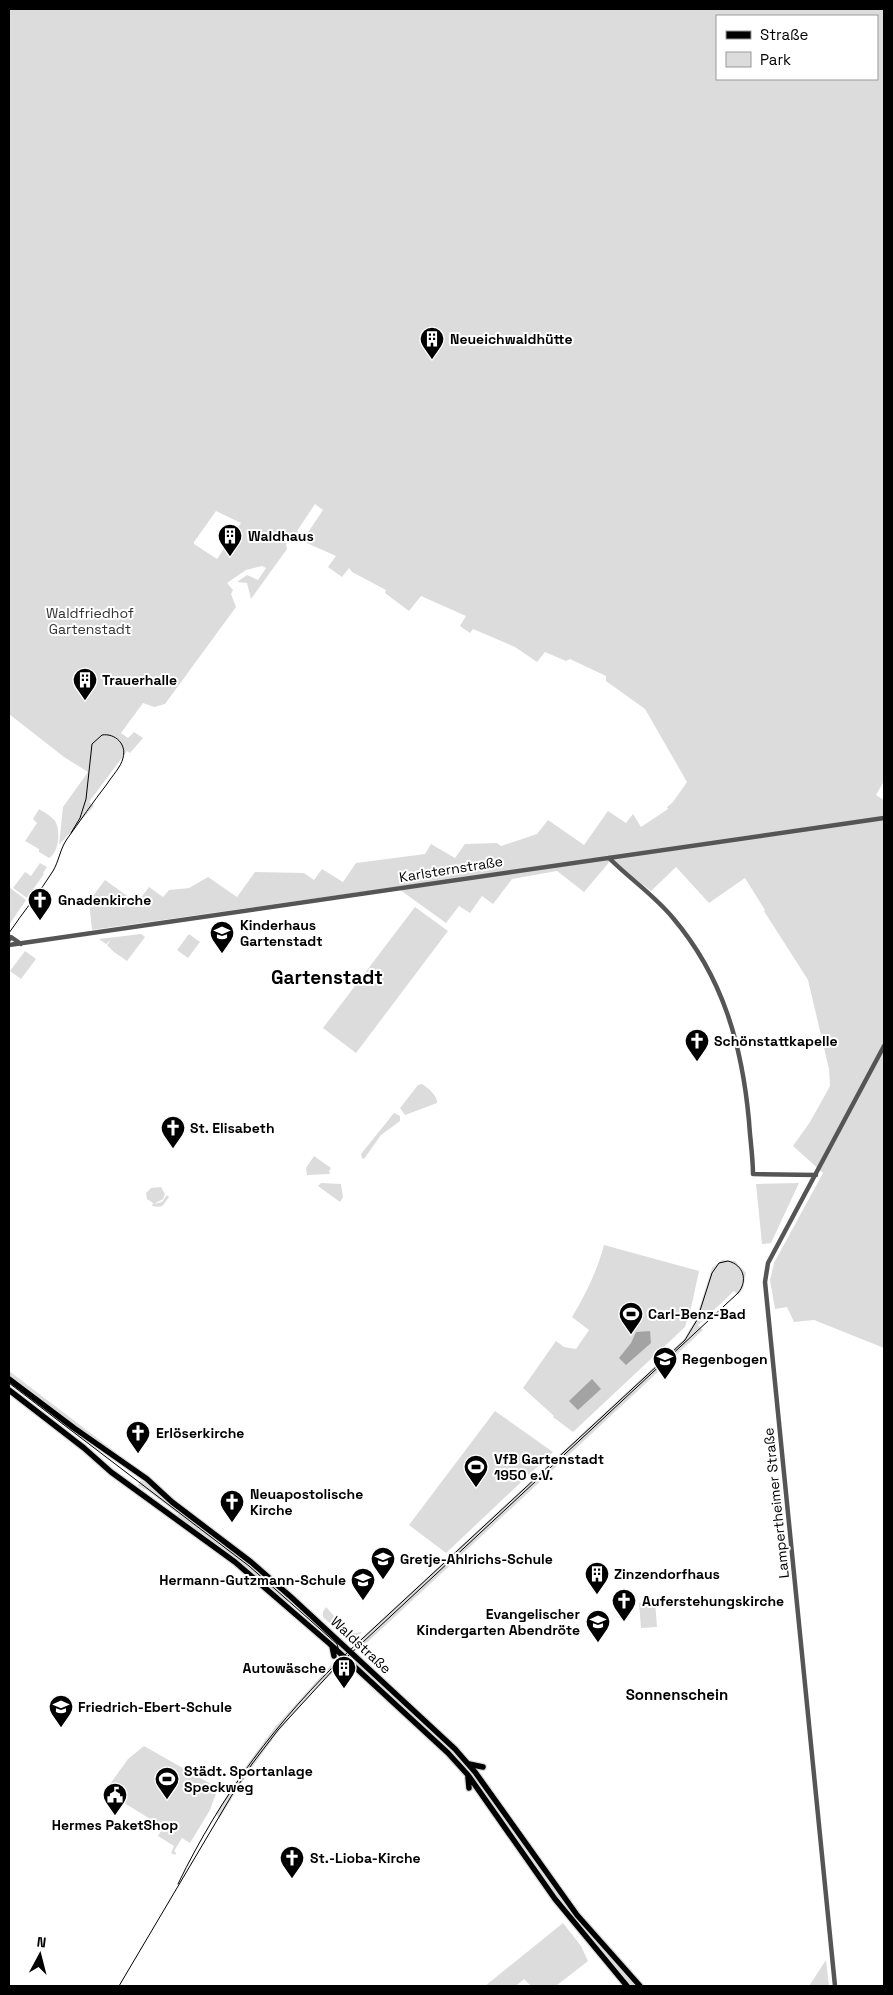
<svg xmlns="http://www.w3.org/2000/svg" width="893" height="1995" font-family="'Space Grotesk',sans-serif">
<rect width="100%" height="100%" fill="#fff"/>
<path fill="#dcdcdc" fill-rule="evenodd" d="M9,9H884V781L876,795L884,800V1348L814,1320L794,1322L787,1307L775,1309L770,1280L774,1263L823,1173L793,1146L810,1122L830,1086L829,1069L808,980L764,911L765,910L745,878L709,903L676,867L651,891L611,860L584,892L557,871L512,879L493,904L482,896L470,913L459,906L446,923L396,887L92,930L89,901L105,880L137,903L149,887L163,897L169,890L189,888L208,877L237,897L255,872L304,873L314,880L322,869L343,882L356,863L425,854L431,844L455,858L465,844L497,843L501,846L537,834L548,820L584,845L608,811L626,823L633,814L641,827L668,809L667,807L673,802L687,782L645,709L606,681V676L570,659L566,661L545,652L537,662L515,647L473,629L470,633L460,626L466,616L421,596L409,611L385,593L386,590L352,572L349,568L342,577L328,567L336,556L291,536L286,543L287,549L251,599L247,583L237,582L247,575L258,580L266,568L262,566L246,570L227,583L233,590L231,594L236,607L165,704L154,707L143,703L121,733L128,738L134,732L143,738L130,753L127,751L89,802L94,806L59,845L63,807L88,772L64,757L9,714ZM717,16H877V79H717ZM315,504L323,510L305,537L297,531ZM216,511L241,523L217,559L194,544V542Z
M39,809C44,812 51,816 55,821C61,830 59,853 49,858L39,852V849L25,841L37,823L33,819Z
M40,863L47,867L43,873L44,874L27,898L13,888L25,872L31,876Z
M9,887L26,900L9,925Z
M415,907L448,931L356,1053L323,1028Z
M141,934L145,937L127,961L114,952L107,945L111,940L106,944L99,939Z
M189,934L200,942L188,958L177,950Z
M25,951L36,959L21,979L10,971Z
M422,1084C428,1088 438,1096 437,1103L405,1115L400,1108L418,1085Z
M394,1113L400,1116V1121L381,1135L364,1159L362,1158L361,1154Z
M314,1156L331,1168L329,1171L330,1174L307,1175L306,1168Z
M321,1183L341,1184L343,1197L340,1202L318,1186Z
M799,1183L771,1243L762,1244L756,1184Z
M161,1187L165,1194L163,1199L154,1204L162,1202L167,1195L169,1197C162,1206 164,1208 152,1206L153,1203L147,1199L146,1193L151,1188Z
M604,1245L699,1271L691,1308L685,1327L573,1432L553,1417L554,1416L523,1388L556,1341L564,1347L576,1349L589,1330L572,1317C586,1294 597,1271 604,1245Z
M722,1260L735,1261L746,1273L743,1289L738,1295L734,1291L698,1325L703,1330L359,1650L354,1645L684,1339L696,1319L712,1268Z
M9,1371L114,1451L119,1457L9,1376Z
M495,1411L553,1452L446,1553L409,1525Z
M140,1481H143L251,1566L290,1601L284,1602L246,1567L177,1516L178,1514L148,1491L138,1486Z
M655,1601L657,1627L641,1628L639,1603Z
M326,1607L351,1635L354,1633L362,1632L351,1643L323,1617V1612Z
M353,1658L450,1747L471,1771L449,1748L351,1661Z
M334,1662L339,1667C291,1710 252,1764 219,1819L216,1813L246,1766L275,1727Z
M144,1746L218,1788L210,1810L190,1843L182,1838L174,1851L176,1853L175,1855L171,1853L174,1846L158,1836L163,1827L105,1791L128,1759Z
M485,1794C532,1861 580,1927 637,1986H629L557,1898Z
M563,1923L581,1946L588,1961L556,1986H531L524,1979L516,1986H485Z
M826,1960L829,1986H809Z"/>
<path fill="#a3a3a3" d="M650,1331L651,1343L626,1365L619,1358L631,1343L636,1332Z
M592,1379L601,1389L578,1410L569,1401Z"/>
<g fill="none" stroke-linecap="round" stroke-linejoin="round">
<defs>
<path id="major" d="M9,1379L74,1428L147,1479L172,1502L251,1562L291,1597L455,1749L475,1772L577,1915L640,1986
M9,1390L84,1448L111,1472L235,1562L330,1644L448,1753L468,1775L555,1899L627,1986
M332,1646L334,1656
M469,1764L483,1767
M468,1777L469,1788"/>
</defs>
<use href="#major" stroke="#dbdbdb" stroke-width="8"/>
<path stroke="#555" stroke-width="4.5" d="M609,858C630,879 654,895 673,918C723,977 742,1045 749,1121C750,1139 753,1157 753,1174L816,1175
M9,940L11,937L21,944
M9,945L884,818
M835,1986L765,1282L768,1263L884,1046"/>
<use href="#major" stroke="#000" stroke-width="5.5"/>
<path stroke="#000" stroke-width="1" d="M9,933C23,912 40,892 53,871C59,861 60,849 67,839C80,821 93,802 107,784C112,776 121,767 123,758C127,744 115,733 102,735L92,744L86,799L80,818L71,833
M9,1383L249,1566L337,1644L340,1655L338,1663
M119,1986L232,1795L252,1764L278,1730L334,1669L738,1293C748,1281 744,1265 728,1261L719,1263L712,1273L697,1320L685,1340L349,1651C277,1721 222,1793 178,1884"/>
</g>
<defs>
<symbol id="building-pin" viewBox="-11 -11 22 30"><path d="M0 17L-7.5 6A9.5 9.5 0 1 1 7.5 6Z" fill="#000" stroke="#fff"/><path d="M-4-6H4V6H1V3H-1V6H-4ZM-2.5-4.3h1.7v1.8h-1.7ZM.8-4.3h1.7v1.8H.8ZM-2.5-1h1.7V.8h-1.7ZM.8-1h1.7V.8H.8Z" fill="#fff"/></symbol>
<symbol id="church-pin" viewBox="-11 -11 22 30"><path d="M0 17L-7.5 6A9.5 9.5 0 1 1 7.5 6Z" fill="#000" stroke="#fff"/><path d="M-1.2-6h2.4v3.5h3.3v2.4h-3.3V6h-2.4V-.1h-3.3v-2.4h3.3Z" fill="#fff"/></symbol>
<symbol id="school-pin" viewBox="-11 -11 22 30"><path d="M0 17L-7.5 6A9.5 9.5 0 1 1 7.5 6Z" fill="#000" stroke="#fff"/><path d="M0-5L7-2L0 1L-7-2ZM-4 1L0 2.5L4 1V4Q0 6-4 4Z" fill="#fff"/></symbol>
<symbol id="stadium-pin" viewBox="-11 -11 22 30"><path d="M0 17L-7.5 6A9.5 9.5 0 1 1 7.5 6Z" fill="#000" stroke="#fff"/><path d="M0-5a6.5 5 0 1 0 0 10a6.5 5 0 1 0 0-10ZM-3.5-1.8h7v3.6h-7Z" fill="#fff"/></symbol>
<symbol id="civic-pin" viewBox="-11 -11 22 30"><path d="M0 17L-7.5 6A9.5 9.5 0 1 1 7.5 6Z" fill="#000" stroke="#fff"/><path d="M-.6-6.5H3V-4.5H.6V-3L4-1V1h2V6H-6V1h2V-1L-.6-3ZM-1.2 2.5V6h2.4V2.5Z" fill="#fff"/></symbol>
</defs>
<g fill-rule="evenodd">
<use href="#building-pin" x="418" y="325" width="28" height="38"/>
<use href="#building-pin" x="216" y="522" width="28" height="38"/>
<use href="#building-pin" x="71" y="666" width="28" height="38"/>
<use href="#church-pin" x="26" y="886" width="28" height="38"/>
<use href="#school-pin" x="208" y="919" width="28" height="38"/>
<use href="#church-pin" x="683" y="1027" width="28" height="38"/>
<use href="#church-pin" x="159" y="1114" width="28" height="38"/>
<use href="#stadium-pin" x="617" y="1300" width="28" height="38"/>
<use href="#school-pin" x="651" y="1345" width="28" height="38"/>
<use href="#church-pin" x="124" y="1419" width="28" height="38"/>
<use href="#stadium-pin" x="462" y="1453" width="28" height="38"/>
<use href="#church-pin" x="218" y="1488" width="28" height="38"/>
<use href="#school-pin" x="369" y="1545" width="28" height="38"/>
<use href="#building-pin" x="583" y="1560" width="28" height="38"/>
<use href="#school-pin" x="349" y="1566" width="28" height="38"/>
<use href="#church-pin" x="610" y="1587" width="28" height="38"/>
<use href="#school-pin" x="584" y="1608" width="28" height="38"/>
<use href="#building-pin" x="330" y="1654" width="28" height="38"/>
<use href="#school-pin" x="47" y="1693" width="28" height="38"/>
<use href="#stadium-pin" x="153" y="1765" width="28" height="38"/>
<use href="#civic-pin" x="101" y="1781" width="28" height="38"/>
<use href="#church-pin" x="278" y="1844" width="28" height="38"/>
</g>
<g text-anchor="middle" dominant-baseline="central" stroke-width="4" stroke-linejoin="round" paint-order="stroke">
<g font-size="14" font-weight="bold" fill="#000" stroke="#fff" text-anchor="start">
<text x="450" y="339">Neueichwaldhütte</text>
<text x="248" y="536">Waldhaus</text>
<text x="102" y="680">Trauerhalle</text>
<text x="58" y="900">Gnadenkirche</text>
<text x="240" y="925">Kinderhaus<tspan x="240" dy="16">Gartenstadt</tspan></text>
<text x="714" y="1041">Schönstattkapelle</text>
<text x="190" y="1128">St. Elisabeth</text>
<text x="648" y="1314">Carl-Benz-Bad</text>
<text x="682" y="1359">Regenbogen</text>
<text x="156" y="1433">Erlöserkirche</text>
<text x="494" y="1459">VfB Gartenstadt<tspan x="494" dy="16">1950 e.V.</tspan></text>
<text x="250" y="1494">Neuapostolische<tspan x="250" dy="16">Kirche</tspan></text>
<text x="400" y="1559">Gretje-Ahlrichs-Schule</text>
<text x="614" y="1574">Zinzendorfhaus</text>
<text x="346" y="1580" text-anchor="end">Hermann-Gutzmann-Schule</text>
<text x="642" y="1601">Auferstehungskirche</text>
<text x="580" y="1614" text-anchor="end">Evangelischer<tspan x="580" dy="16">Kindergarten Abendröte</tspan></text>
<text x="326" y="1668" text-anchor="end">Autowäsche</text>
<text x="78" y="1707">Friedrich-Ebert-Schule</text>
<text x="184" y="1771">Städt. Sportanlage<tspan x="184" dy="16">Speckweg</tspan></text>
<text x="115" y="1825" text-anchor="middle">Hermes PaketShop</text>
<text x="310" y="1858">St.-Lioba-Kirche</text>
</g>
<g font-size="14" fill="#333" stroke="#fff">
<text x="90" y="613">Waldfriedhof<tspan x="90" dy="16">Gartenstadt</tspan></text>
</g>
<g font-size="14" fill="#000" stroke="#fff">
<text transform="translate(451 869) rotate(-9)">Karlsternstraße</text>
<text transform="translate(776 1503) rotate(-96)">Lampertheimer Straße</text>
<text transform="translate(361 1645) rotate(43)">Waldstraße</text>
</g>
<g font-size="15" font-weight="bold" fill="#000" stroke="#fff">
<text x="677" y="1694">Sonnenschein</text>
</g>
<g font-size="19" font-weight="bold" fill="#000" stroke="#fff">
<text x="327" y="977">Gartenstadt</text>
</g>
</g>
<rect width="893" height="1995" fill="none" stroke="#000000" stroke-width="20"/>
<rect x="716" y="15" width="162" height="65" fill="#ffffff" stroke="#999999"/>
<rect x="726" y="31" width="25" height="8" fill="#000000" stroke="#999999"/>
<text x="760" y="40" font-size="15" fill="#000000">Straße</text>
<rect x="726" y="52" width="25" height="15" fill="#dcdcdc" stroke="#999999"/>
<text x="760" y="65" font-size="15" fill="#000000">Park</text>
<g transform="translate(40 1955) rotate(7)" stroke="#ffffff" stroke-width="4" paint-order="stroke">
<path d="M0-4L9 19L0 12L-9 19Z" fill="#000000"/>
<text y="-8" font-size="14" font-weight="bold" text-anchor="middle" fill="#000000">N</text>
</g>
</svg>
